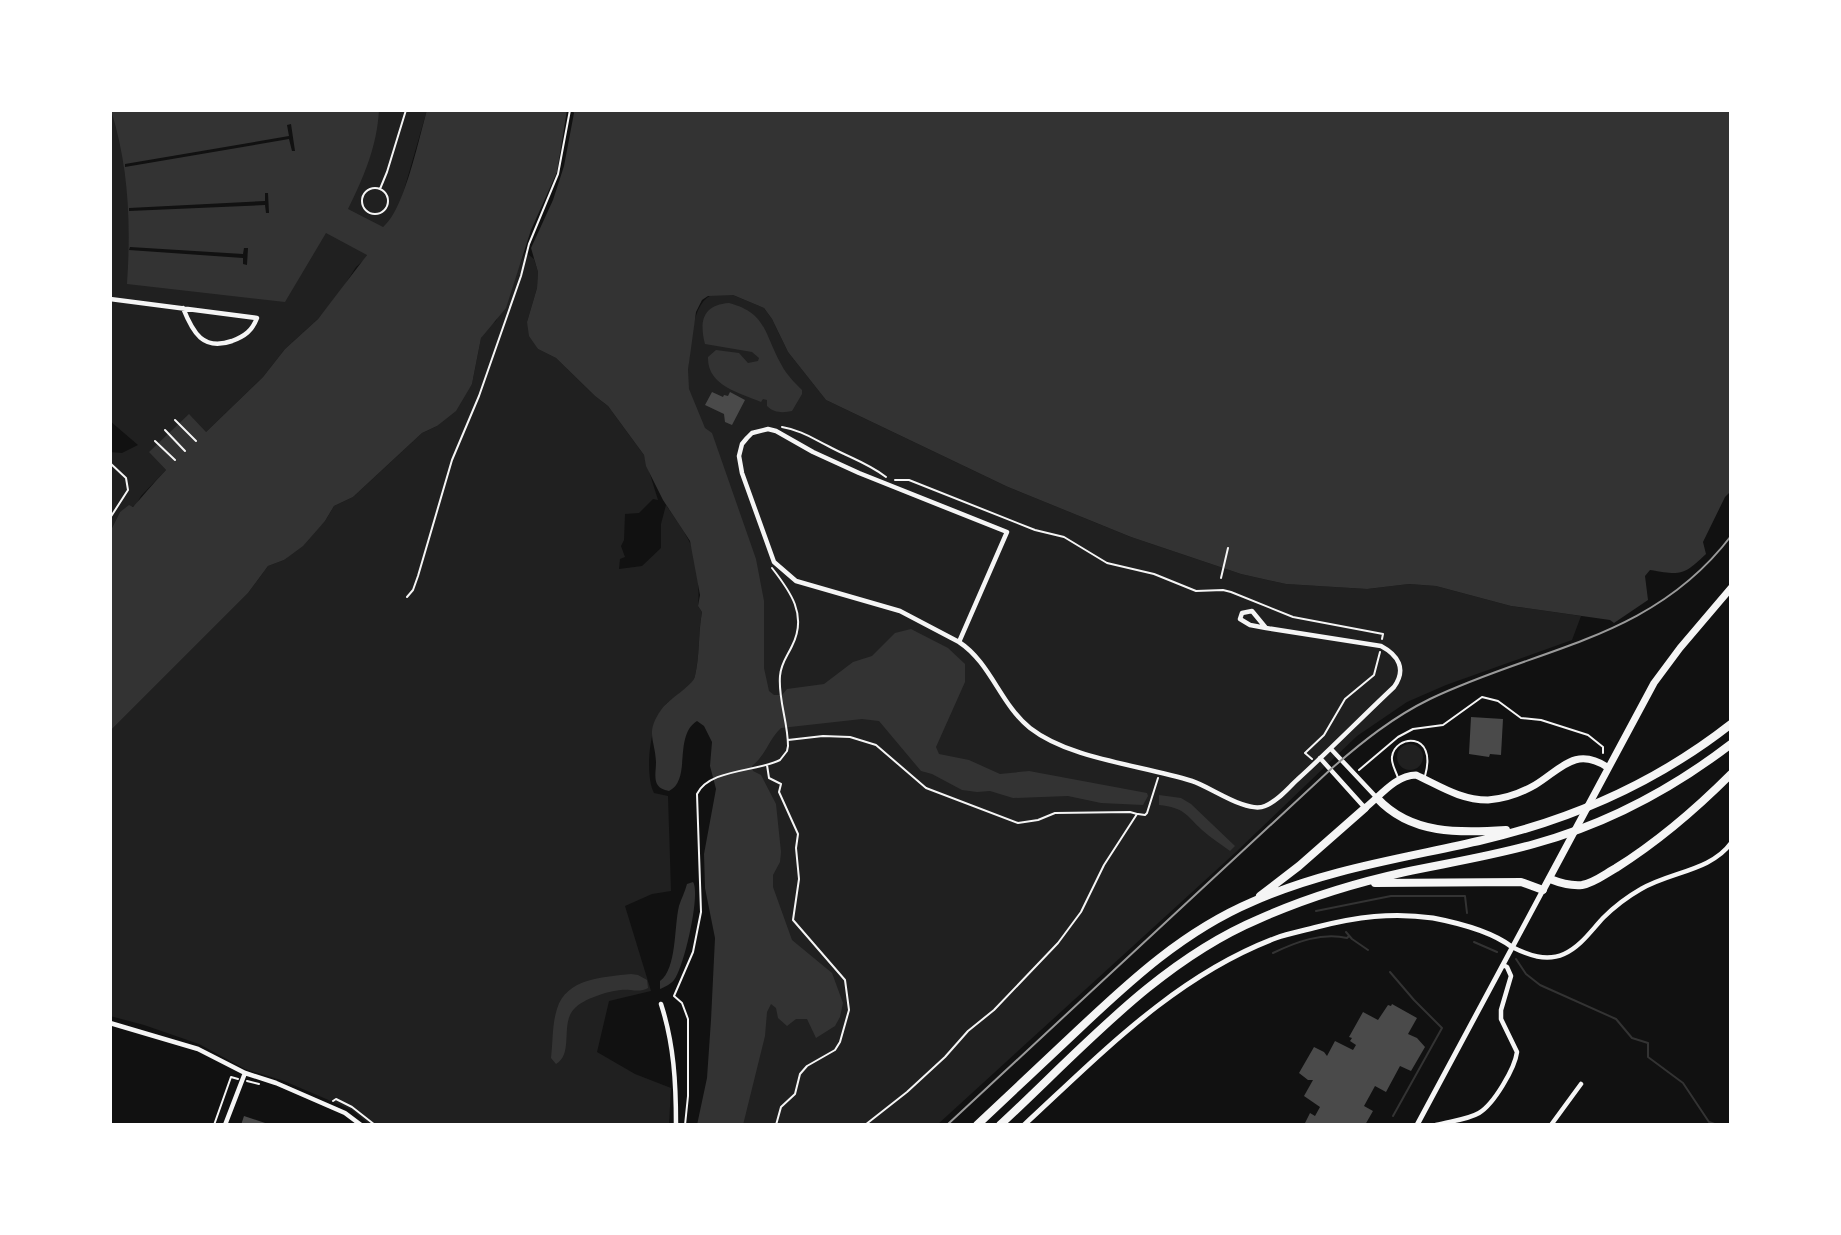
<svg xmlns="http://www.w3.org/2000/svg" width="1841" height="1235" font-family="'Public Sans',sans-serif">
<rect width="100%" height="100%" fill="#111"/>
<path fill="#202020" d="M110,110H427L400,204L391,221L383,227L364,260L356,267L341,291L318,319L285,349L263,377L206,432L150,452L166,470L141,496L136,505L120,512L110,532V452L122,453L138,445L110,421Z
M525,252L534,259L538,272L537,288L527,322L538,349L556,358L595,396L608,406L644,455L658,500L653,499L639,513L625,514L624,540L621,546L625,557L620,559L619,569L642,566L661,548V524L666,505C673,516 682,527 688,539C697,554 700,589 698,606L702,612C698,633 700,655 695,676C693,687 673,697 665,705C650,722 644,774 654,793L668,796L671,891L652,894L625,906L651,991L609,1001L597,1052L635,1074L671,1088L669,1125H370L352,1110L284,1081L245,1069L199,1044L144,1025L110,1016V731L248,593L268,566L284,560L325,521L334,506L353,497L422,433L437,426L472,384L481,338L487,328L496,321Z
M715,294L733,295L764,308L772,319L788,352L826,400L1008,487L1131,537L1241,574L1286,584L1367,589L1409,584L1436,586L1511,606L1581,616L1572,640L1446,685L1407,702L1357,736L1236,852L937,1125H722L737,687L647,391L688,370C691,348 690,300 715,294Z
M1397 757a13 13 0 1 1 26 0a13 13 0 1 1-26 0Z"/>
<path fill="#333" d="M111,110H379C377,146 364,177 348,209L383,227C404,211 419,138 427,110H567L557,172L531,230L506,308L481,338L472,384L456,411L437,426L422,433L353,497L334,506L325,521L303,546L284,560L268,566L248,593L110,731V532L120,512L129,505L133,507C144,495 154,482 166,470L149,452L189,414L206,432L263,377L285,349L318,319L367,255L326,233L285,302L127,284C131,224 129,168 111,110Z
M572,110H1731V491L1725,497L1703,542L1706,554C1683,576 1681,575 1650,570L1645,576L1648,600L1614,623L1610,620L1511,606L1436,586L1409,584L1367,589L1286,584L1241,574L1131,537L1008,487L826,400L788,352L772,319L764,308L733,295L708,296L702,300L696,312L688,370L689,389L705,428L712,433L756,559L764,601V668L769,691L774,695H782L787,689L824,684L853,662L872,656L895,633L911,629L948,648L965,664V682L936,747L939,754L969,760L1000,774L1029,771L1147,793L1148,796L1143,805L1101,803L1068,796L1013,798L990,791L977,792L962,790L932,774L921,771L879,721L862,719L781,728C769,739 766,755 752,766L753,771L761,775L776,804L781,852L780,862L773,875V887L792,940L832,973L843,1003L840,1017L835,1026L816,1038L807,1019H796L787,1026L778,1018L776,1008L771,1004L767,1012L765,1036L743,1125H697L707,1078L711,1020L715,938L705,888L704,854L716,789L710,766L712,742L704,726L697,721C673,736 692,780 669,791C651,788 656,775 656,762C655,739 645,733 661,710C668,699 693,686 695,676C700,655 698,634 702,612L698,606L700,595L690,541L663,500L646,466L644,455L608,406L595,396L556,358L538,349L529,336L527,322L537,288L538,272L531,248L553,200L564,166L574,113Z
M729,303C767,313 764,334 781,364C786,374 794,382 802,390V394L792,411C783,413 774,413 767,406V400L763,399L761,402C740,393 707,386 708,357L716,350L739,353L748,363L758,361L759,358L752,352L705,344C699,321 703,305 729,303Z
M1159,795L1181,798L1191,804L1235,846L1230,851C1221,844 1211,838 1202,830C1185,814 1185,808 1159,805Z
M693,882C701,893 684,968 674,980C671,984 665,987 660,989V981C677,969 674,926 679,906C681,899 685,892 687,884Z
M631,974L638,975L647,980L648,988C640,993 630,989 621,990C608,991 583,999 574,1009C560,1024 574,1054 556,1064L551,1058C553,1042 552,1024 557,1009C566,978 604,977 631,974Z"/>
<path fill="#111" d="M291,124L295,151H292L289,139L125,167V164L289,136L287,125Z
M265,193H268L269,213H266L265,205L129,211V208L265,201Z
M130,247L243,254L244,248H248L247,265L243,264V258L129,250Z"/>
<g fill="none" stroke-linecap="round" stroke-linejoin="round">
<path stroke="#333" stroke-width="2" d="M1316,911L1391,896H1465L1467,913
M1346,932L1352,939L1368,950
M1474,942L1497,952
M1273,953C1296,942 1322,932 1347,938L1349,936
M1516,959L1526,974L1540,985L1616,1019L1632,1038L1648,1043V1057L1683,1083L1709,1122L1717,1125
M1390,972L1414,1000L1442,1028L1393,1116"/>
</g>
<path fill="#4a4a4a" d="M712,392L723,397L724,395L728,396L730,392L745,400L732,425L725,422L724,414L705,405Z
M1471,717L1503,719L1501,755L1490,754L1489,757L1469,754Z
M1392,1004L1417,1018L1408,1034L1417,1038L1425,1047L1411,1071L1400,1066L1386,1092L1375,1086L1364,1106L1373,1111L1365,1125H1304L1310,1113L1315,1116L1320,1107L1304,1096L1313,1080H1308L1299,1073L1314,1047L1324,1052L1327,1056L1335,1041L1353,1050L1356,1045L1350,1041L1352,1038L1349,1037L1363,1012L1378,1020L1388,1005L1391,1006Z
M244,1116L268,1124V1125H241Z"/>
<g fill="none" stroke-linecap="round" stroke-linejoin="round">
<path stroke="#f5f5f5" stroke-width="2" d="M362 201a13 13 0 1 1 26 0a13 13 0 1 1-26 0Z
M380,189L387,172L406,110
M175,420L196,441
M782,427C800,430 812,438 828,446C848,457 868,463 886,477
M165,430L185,451
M155,441L175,460
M110,463L126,478L128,490L110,518
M895,480H909L1035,530L1064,537L1107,563L1154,574L1196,591L1223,590L1231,592L1293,617L1383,634L1382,639
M1221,578L1228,548
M407,597L413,590L418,576L452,460L479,396L521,276L529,244L558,174L570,110
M788,740L823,736L850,737L876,745L926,788L1018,823L1038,820L1055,813L1130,812L1137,814L1104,865L1081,912L1058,943L994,1010L968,1031L945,1057L907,1092L865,1125
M1312,759L1305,753L1324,735L1345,699L1374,675L1380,652
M767,765L769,778L781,784L779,792L798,834L796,848L799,879L793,920L845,980L849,1010L840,1042L835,1050L807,1066L800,1074L795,1094L781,1107L776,1125
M1359,770L1398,737L1413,729L1443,725L1482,697L1498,701L1521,718L1541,720L1588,735L1603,747V753
M1138,814L1145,815L1147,813L1158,778
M247,1081L259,1084
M333,1101L336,1099L352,1107L375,1125
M214,1125L231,1077L238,1079
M685,1125L688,1096V1019L682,1003L674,996L693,952L701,912L697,794C709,769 756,772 780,760L787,751L788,746C788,722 778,699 780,676C781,663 787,657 792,646C808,615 790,591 772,568"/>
<path stroke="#f5f5f5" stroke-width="2" d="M1398,778C1396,771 1391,764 1392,757C1394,735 1438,730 1425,776"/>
<path stroke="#f5f5f5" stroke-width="4.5" d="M110,299L257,318C252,331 245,336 232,341C203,351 193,333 183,308
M768,429L776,431L813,452L859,473L1007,532L959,642L900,611L796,581L774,562L742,473L739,456L742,444L747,438L752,433Z
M959,642C991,663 1000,704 1030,728C1071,760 1143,765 1192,781C1211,787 1247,814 1265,806C1278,801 1288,788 1298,779C1331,749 1362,717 1394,687C1407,669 1398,655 1381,646L1266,628L1252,611L1242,613L1240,619L1250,625L1266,628
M1331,749L1377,798
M1320,758L1365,808
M1512,947C1528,955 1546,962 1564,954C1580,947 1591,931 1603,918C1614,907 1627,897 1641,889C1669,872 1711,871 1731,843
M661,1004C674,1044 676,1083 676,1125
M110,1023L198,1049L245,1073L276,1083L345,1113L361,1125
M225,1125L245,1073
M1436,1125C1450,1121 1467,1120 1479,1113C1494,1104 1515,1068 1517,1052L1501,1019V1010L1511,976L1507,967L1503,965
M1551,1125L1581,1084"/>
<path stroke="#f5f5f5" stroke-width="5" d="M1024,1125C1101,1054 1175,976 1276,938C1289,933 1303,931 1317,927C1356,917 1392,912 1433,918C1459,923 1491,931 1512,947
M1417,1125L1543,890"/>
<path stroke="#f5f5f5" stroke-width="7" d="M1365,808C1380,796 1396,775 1416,775C1440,786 1460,800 1488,800C1504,799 1521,793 1535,785C1560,770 1575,746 1607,767
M1543,890L1654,683L1680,648L1731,588"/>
<path stroke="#f5f5f5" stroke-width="8" d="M1377,798C1411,835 1460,833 1506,830
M1550,879C1560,883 1570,886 1582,885C1594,883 1605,874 1616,868C1659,841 1695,810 1731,774
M1375,883L1521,882L1543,890
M1260,896L1299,866L1365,808
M977,1125C1011,1093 1044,1062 1078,1030C1131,980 1184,931 1252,902C1326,869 1405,858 1483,840C1574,819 1657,782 1731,724
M1000,1125C1080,1051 1157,962 1259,919C1306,898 1355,883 1405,872C1448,863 1492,856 1534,844C1607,824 1671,790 1731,744"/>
<path stroke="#9a9a9a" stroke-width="2" d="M947,1125L1331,769C1362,742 1393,717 1430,699C1538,647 1652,640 1731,536"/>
</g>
<rect width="1841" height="1235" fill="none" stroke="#ffffff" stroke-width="224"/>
</svg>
